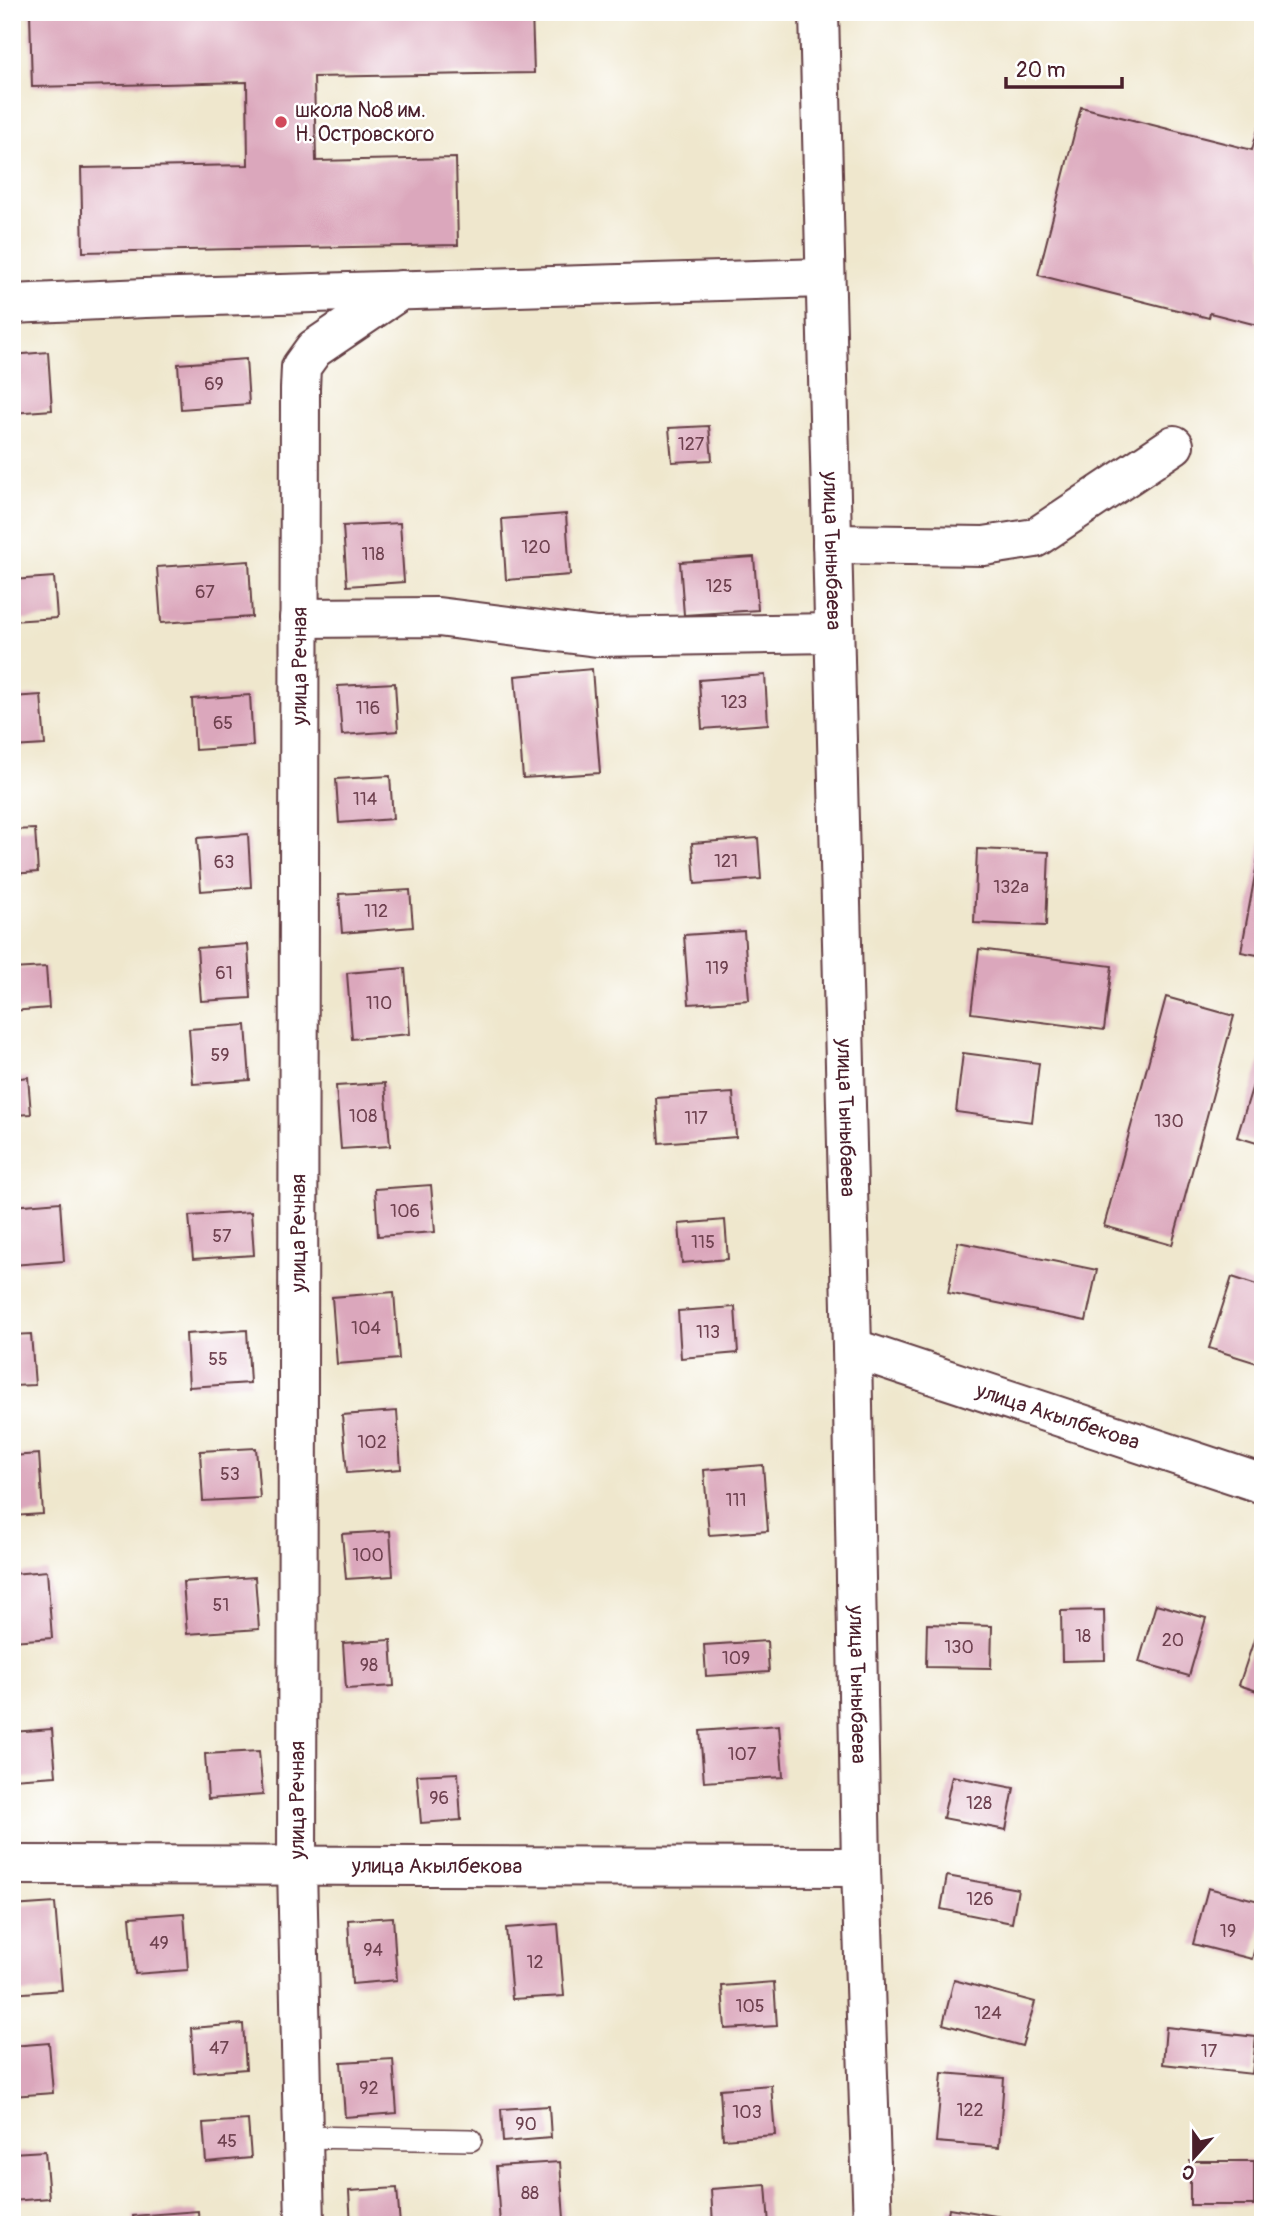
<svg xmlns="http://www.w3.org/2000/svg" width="1275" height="2237" font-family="Pangolin,sans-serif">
<rect width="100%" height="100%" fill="#fff"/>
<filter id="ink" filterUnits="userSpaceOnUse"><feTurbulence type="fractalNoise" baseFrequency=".0143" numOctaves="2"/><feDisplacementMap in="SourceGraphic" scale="14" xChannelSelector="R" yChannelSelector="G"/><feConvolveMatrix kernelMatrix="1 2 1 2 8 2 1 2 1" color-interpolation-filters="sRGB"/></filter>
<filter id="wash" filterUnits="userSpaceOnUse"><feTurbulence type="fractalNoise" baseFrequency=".00686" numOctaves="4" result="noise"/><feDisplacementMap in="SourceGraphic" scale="28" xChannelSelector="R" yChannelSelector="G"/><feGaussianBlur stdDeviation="1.57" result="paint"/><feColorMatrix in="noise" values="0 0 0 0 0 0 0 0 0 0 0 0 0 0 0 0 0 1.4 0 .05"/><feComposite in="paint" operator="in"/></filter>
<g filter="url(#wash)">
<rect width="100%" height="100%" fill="#efe7cd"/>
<g id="blocks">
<path fill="#dba7bc" d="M30,12H532L534,73L314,77L316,161L456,158L458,245L83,252L81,168L248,165L247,82L32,87Z
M1081,107L1252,150L1263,112V303L1257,325L1210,313L1209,318L1038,275Z
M48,352L52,410L12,413V355Z
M246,359L249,404L181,409L178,364Z
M709,426L712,460L672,462L669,428Z
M566,514L570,575L506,580L502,519Z
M400,523L404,582L347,586L343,526Z
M754,557L758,610L684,615L680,562Z
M249,561L252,617L161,623L157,567Z
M54,577L57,618L12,621V580Z
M592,669L600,773L523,778L515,676Z
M765,675L768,724L702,729L699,680Z
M395,683L398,731L342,735L338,686Z
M41,695L45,745L12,747V697Z
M250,695L253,746L195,750L192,699Z
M390,776L393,819L339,823L336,779Z
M35,829L38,872L12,874V830Z
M248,834L251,887L201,891L197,838Z
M758,838L761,879L695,884L692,843Z
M1261,842H1263V956L1241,952Z
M977,849L1049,852L1046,926L974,923Z
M410,890L413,927L342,933L339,894Z
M744,931L749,1000L689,1004L684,935Z
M248,944L251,998L201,1001L197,948Z
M979,949L1112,966L1104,1030L971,1013Z
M46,967L49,1008L12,1011V969Z
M405,968L410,1034L352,1039L347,973Z
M1166,997L1234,1016L1172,1245L1104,1226Z
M246,1025L250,1080L193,1084L189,1029Z
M963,1053L1039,1063L1032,1122L956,1112Z
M1261,1059H1263V1145L1237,1137Z
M28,1077L31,1114L12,1115V1079Z
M385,1083L390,1146L341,1149L336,1086Z
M733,1093L736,1137L659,1143L656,1098Z
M431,1185L435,1232L378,1236L375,1189Z
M60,1202L64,1261L12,1265V1206Z
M251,1212L254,1255L193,1259L189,1216Z
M725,1220L728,1259L682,1263L679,1224Z
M958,1242L1097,1270L1086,1321L948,1293Z
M1232,1277L1263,1287V1365L1209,1348Z
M394,1292L399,1359L337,1364L332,1297Z
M735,1307L738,1353L681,1358L678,1311Z
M247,1330L250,1383L189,1387L186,1334Z
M31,1334L35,1385L12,1386V1335Z
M397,1411L401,1469L347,1473L342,1415Z
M256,1448L260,1498L203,1501L200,1451Z
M39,1454L43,1514L12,1516V1456Z
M763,1465L768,1531L709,1535L704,1470Z
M390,1531L393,1576L346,1579L342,1534Z
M47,1571L52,1638L12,1641V1574Z
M255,1577L259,1629L187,1634L183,1582Z
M1156,1604L1206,1618L1189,1676L1139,1662Z
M1104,1610L1105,1660L1062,1661L1061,1611Z
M1260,1622L1263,1623V1693L1239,1685Z
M927,1624L992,1626L991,1668L926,1667Z
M391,1640L394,1686L346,1689L343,1643Z
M767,1641L769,1672L706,1676L704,1645Z
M779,1725L783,1777L704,1782L700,1731Z
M52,1729L56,1776L12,1779V1732Z
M259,1751L263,1795L208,1799L205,1754Z
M458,1773L461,1820L421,1823L417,1775Z
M952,1776L1014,1788L1006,1830L943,1818Z
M947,1876L1018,1889L1012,1923L941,1909Z
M1208,1888L1263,1902V1918L1252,1959L1193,1944Z
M55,1903L62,1990L12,1994V1906Z
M184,1913L188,1970L135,1974L130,1917Z
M393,1917L397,1980L352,1984L348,1920Z
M558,1924L564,1996L512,1999L506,1928Z
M954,1980L1035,2002L1022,2046L943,2024Z
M774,1982L777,2026L725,2029L722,1986Z
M243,2024L246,2069L194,2073L191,2028Z
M1166,2027L1256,2037L1252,2074L1163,2064Z
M49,2043L53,2093L12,2096V2046Z
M393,2059L397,2113L345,2117L341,2062Z
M942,2073L1004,2078L999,2147L936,2142Z
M771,2085L775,2135L723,2139L720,2089Z
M549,2106L551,2138L503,2142L501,2109Z
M248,2120L251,2158L206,2162L203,2123Z
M45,2151L49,2198L12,2201V2153Z
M1190,2161H1254V2205H1190Z
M560,2162L564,2219L500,2224L496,2166Z
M766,2185L769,2225H713L711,2189Z
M397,2188L400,2225H351L349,2191Z
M949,2208L1008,2218L1007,2225H946Z
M198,2211L199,2225H134L133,2216Z"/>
</g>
</g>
<g filter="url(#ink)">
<use href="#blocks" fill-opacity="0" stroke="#633d43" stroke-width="2"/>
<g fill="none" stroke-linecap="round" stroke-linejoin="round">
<defs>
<path id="lane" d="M303,2137L471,2140"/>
<g id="street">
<path d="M12,304L145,298L825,278"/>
<path d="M832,544L984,546L1035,538L1174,445"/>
<path d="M299,618L438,617L597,637L834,633"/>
<path id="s1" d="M12,1865L861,1867"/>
<path id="s2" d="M305,2225L297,1867L300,389L301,367L314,349L401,290"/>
</g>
<g id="secondary">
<path id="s3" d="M819,12L852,1348L861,1867L873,2225"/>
<path id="s4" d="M852,1348L1263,1484"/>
</g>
</defs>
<use href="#lane" stroke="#633d43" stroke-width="24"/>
<use href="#street" stroke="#633d43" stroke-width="42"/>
<use href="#secondary" stroke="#633d43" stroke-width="42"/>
<use href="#lane" stroke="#fff" stroke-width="21"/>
<use href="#street" stroke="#fff" stroke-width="38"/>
<use href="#secondary" stroke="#fff" stroke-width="38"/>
</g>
</g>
<circle fill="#d1495b" stroke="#fff" stroke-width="2.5" cx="281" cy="122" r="7"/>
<g text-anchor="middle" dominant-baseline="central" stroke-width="5" stroke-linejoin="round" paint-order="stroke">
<g font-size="18" fill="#6e414f">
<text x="214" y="384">69</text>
<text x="691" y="444">127</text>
<text x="536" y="547">120</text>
<text x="373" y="554">118</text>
<text x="719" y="586">125</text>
<text x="205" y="592">67</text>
<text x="734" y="702">123</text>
<text x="368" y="708">116</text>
<text x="223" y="723">65</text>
<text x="365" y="799">114</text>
<text x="726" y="861">121</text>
<text x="224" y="862">63</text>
<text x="1011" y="887">132а</text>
<text x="376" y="911">112</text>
<text x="717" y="968">119</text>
<text x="224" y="973">61</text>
<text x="379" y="1003">110</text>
<text x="220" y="1055">59</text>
<text x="363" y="1116">108</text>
<text x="696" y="1118">117</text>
<text x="1169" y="1121">130</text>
<text x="405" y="1211">106</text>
<text x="222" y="1236">57</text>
<text x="703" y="1242">115</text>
<text x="366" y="1328">104</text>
<text x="708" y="1332">113</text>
<text x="218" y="1359">55</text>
<text x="372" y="1442">102</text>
<text x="230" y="1474">53</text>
<text x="736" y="1500">111</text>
<text x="368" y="1555">100</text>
<text x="221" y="1605">51</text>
<text x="1083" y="1636">18</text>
<text x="1173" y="1640">20</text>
<text x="959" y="1647">130</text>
<text x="736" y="1658">109</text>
<text x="369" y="1665">98</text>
<text x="742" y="1754">107</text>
<text x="439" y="1798">96</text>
<text x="979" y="1803">128</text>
<text x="980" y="1899">126</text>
<text x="1228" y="1931">19</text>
<text x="159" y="1943">49</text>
<text x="373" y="1950">94</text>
<text x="535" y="1962">12</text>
<text x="750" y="2006">105</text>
<text x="988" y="2013">124</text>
<text x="219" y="2048">47</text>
<text x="1209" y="2051">17</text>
<text x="369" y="2088">92</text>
<text x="970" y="2110">122</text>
<text x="747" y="2112">103</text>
<text x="526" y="2124">90</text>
<text x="227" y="2141">45</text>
<text x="530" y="2193">88</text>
</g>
<g font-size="21" fill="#4a1f2b" stroke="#fff" text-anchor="start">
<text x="295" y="110">школа №8 им.<tspan x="295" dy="24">Н. Островского</tspan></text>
</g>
<g font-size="21" fill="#4a1f2b" stroke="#fff">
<text stroke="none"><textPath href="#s3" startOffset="539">улица Тыныбаева</textPath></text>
<text stroke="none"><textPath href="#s2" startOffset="1559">улица Речная</textPath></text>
<text stroke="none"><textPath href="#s3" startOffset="1106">улица Тыныбаева</textPath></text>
<text stroke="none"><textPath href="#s2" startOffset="992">улица Речная</textPath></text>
<text stroke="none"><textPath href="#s4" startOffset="217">улица Акылбекова</textPath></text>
<text stroke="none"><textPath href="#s3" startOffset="1673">улица Тыныбаева</textPath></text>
<text stroke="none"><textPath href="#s2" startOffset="425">улица Речная</textPath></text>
<text stroke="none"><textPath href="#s1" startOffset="425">улица Акылбекова</textPath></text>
</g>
</g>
<rect width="1275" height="2237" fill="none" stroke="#fff" stroke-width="42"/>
<g transform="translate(1194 2157) rotate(201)" stroke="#ffffff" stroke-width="5" paint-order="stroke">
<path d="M0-5L12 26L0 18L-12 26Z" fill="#4a1f2b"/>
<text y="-10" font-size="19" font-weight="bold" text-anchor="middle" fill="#4a1f2b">С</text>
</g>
<path d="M1006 77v10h116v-10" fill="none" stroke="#4a1f2b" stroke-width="3.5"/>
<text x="1016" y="77" font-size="21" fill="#4a1f2b" stroke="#ffffff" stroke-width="5" paint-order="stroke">20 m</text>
</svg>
